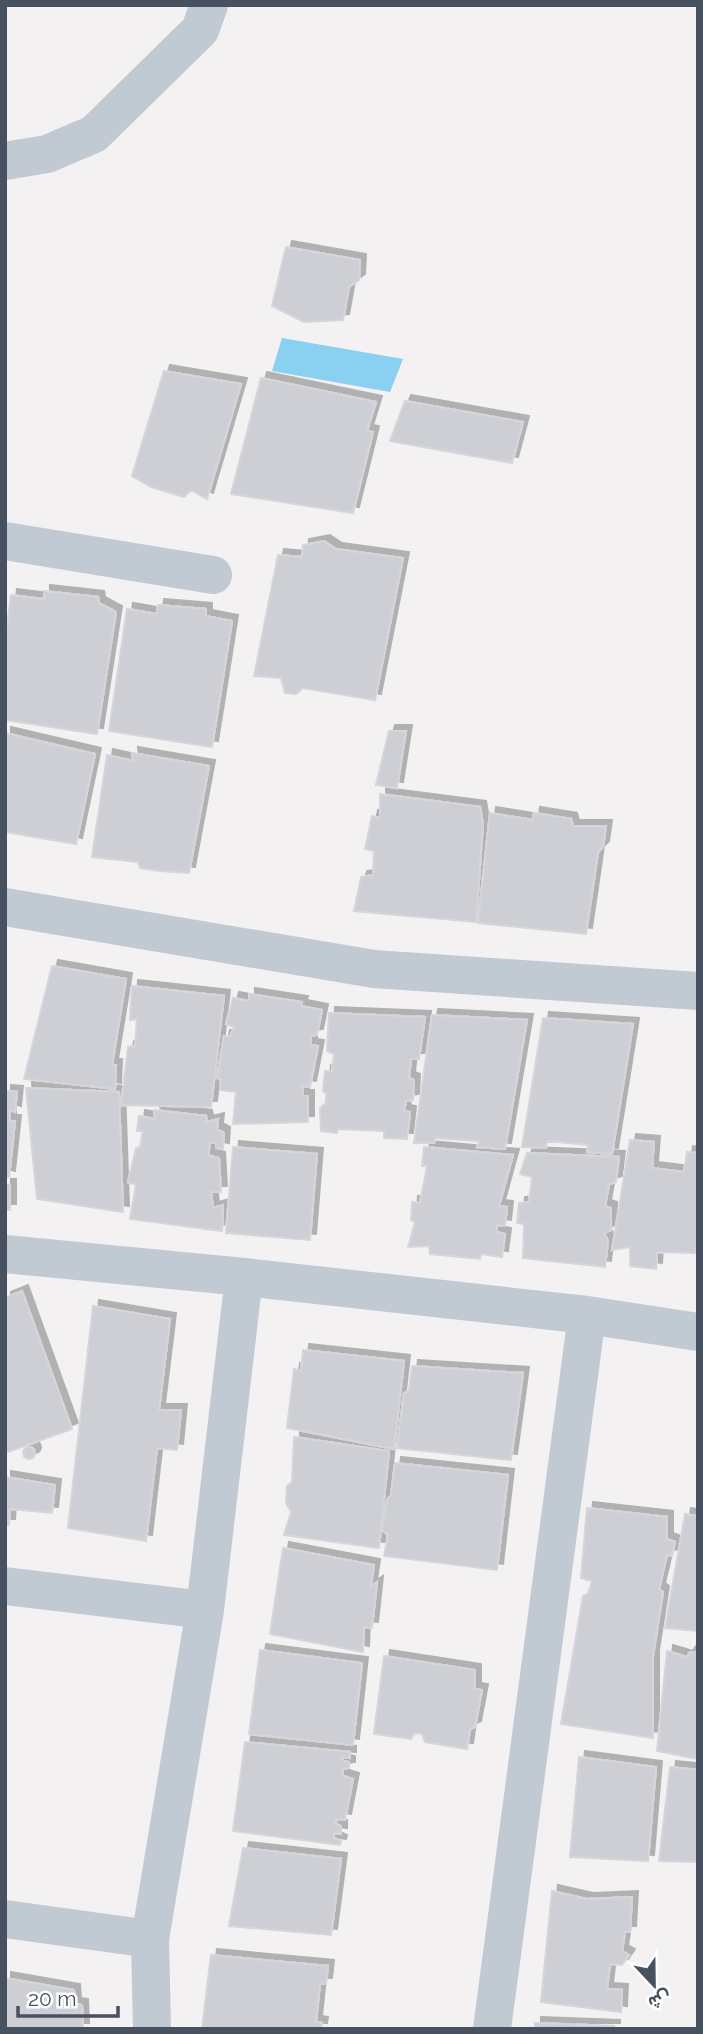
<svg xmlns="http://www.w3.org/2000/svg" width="703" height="2034" font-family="Raleway,Vazirmatn,sans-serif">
<defs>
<filter id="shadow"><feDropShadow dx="6" dy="-6" stdDeviation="0" flood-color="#0004"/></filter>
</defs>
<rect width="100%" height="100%" fill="#f3f1f1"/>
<path fill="#8ad0f0" d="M282,338L403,359L390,392L272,371Z"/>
<path fill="#cdcfd5" stroke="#d4d6dc" stroke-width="2" filter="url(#shadow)" d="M286,247L360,260L359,280L349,287L343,320L304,322L272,306Z
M164,371L241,384L207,499L191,490L184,497L151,487L132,476Z
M261,378L376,402L367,431L373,432L353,513L231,494Z
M405,401L523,422L512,463L390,441Z
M324,541L336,549L403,558L375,700L303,688L296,694L285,693L281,678L254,676L278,555L302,557L303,545Z
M44,591L98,597L99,603L116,612L97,734L5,720V642L11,595L44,599Z
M158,605L206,609V616L232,621L212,747L109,731L127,609L157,614Z
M389,731H406L397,788L376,785Z
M5,733L95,754L76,844L5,832Z
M132,753L209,766L189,873L160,871L140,868L138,862L92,857L107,755L133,761Z
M380,794L480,807L483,824L476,922L354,911L361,877L373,875L374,851L365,849L372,816L380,818Z
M490,813L533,820L534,813L571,819L573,826H606L603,847L598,852L586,934L478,923Z
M52,966L126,979L112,1065H116L115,1089L24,1079Z
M132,986L224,996L211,1107L121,1105L128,1047L135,1046L137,1019L130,1020Z
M249,994L302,1002L301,1006L322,1010L317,1035L311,1036V1045L318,1046L310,1087L302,1086L303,1096H308V1122L233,1124L236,1092L220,1090L221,1079L217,1078L224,1036L230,1037L234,1027L226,1024L233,998L249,1001Z
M329,1013L425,1017L419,1059H411L409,1078L414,1080L413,1100L406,1101L404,1111L410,1112L407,1139L384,1138V1131L338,1129L337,1133L321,1131L320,1108L326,1103V1093L323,1091L325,1071L332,1072L334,1054L327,1051Z
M432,1015L527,1020L505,1149L477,1147L479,1141L436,1138L434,1143H414Z
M543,1018L633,1024L612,1154L587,1152L588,1145L547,1141L546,1148L522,1147Z
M26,1088L119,1092L123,1212L37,1199Z
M5,1091L17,1092L15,1112L10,1110V1121H15L9,1177L5,1176Z
M154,1110L206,1116L207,1122L218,1119L217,1129L224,1133L223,1149L216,1148V1142L210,1143L208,1155L219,1158L221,1192H211L213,1208L223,1205L222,1231L130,1219L136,1185L128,1182L136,1148L140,1147L143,1131H137L139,1116L155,1119Z
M630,1140L654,1142L652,1168L684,1172L687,1152L698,1153V1235L695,1253L657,1252L656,1269L630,1266V1247L612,1250Z
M233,1147L317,1154L310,1240L226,1233Z
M424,1147L513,1155L499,1206L507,1207L505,1226L497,1225L496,1232L505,1234L502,1257L481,1254L480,1259L430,1254L429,1246L408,1247L415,1222L411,1220L412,1202L420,1203L427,1166H422Z
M527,1153L619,1157L616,1182L609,1184L605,1206L611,1208V1230L604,1233L608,1241L605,1267L523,1258L524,1224L517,1223L519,1203L529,1202L532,1177L520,1174Z
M5,1185H10V1210H5Z
M22,1291L72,1429L5,1453V1298Z
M93,1306L170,1319L159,1410H181L177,1450L157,1448L146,1541L68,1528Z
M303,1350L404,1361L394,1449L287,1428L294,1369L301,1371Z
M412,1366L523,1373L511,1460L397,1448L404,1393L409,1391Z
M294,1437L389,1451L379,1548L284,1535L291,1512L286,1503L287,1486L292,1482Z
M23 1453a6 6 0 1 1 12 0a6 6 0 1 1-12 0Z
M395,1463L508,1475L497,1570L384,1556L388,1535L382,1530L387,1500L391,1495Z
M5,1477L55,1485L52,1513L10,1509L9,1525H5Z
M587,1508L667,1517V1539L675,1542L672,1556L667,1555L659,1589L663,1592L653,1656V1738L561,1724L583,1596L588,1594L592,1581L581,1578Z
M685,1514L698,1516V1631L665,1628Z
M283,1548L374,1565L371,1586L377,1582L372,1628L364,1627L363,1652L270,1634Z
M260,1650L362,1663L353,1745L249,1734Z
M667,1651L687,1657L690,1652L698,1653V1759L657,1751Z
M384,1656L475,1670V1689L482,1690L475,1727L470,1729L467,1749L425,1742L422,1734L415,1733L411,1739L374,1734Z
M245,1742L350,1752V1758L342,1757L343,1761L349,1762V1768L342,1769L343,1776L353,1779L345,1820L337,1819L335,1823L341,1826V1834L334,1833V1838L341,1841L340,1845L233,1831Z
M579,1757L656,1767L648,1861L570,1857Z
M670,1767L698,1770V1862L659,1861Z
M243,1848L341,1859L331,1935L229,1926Z
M552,1891L587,1899L632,1897L630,1932H625L622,1951L629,1955L622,1965L610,1964L607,1989L622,1990L621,2012L541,2002Z
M211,1955L328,1966L326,1984H320L316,2022L322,2023L321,2029H202Z
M5,1978L74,1990L75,2004L82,2005L83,2029H5Z
M535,2023L614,2026V2029H535Z"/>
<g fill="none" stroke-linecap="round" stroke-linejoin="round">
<path stroke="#c1c9d3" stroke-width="38" d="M5,161L47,154L94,134L200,30L209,5
M5,541L213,575
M5,907L374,969L698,991
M5,1254L244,1277
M5,1586L205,1610
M5,1919L150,1939
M152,2029L150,1939L205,1610L244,1277L587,1315L698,1332
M492,2029L587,1315"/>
</g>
<rect width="703" height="2034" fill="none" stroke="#48515f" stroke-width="14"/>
<g transform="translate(654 1985) rotate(158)" stroke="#ffffff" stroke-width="5" paint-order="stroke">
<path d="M0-5L12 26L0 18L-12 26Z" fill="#48515f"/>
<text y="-10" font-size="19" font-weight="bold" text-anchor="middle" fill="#48515f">ش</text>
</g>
<path d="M18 2006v10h100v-10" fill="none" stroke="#48515f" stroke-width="3.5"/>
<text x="28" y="2006" font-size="21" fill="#48515f" stroke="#ffffff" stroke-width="5" paint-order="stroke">20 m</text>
</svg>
